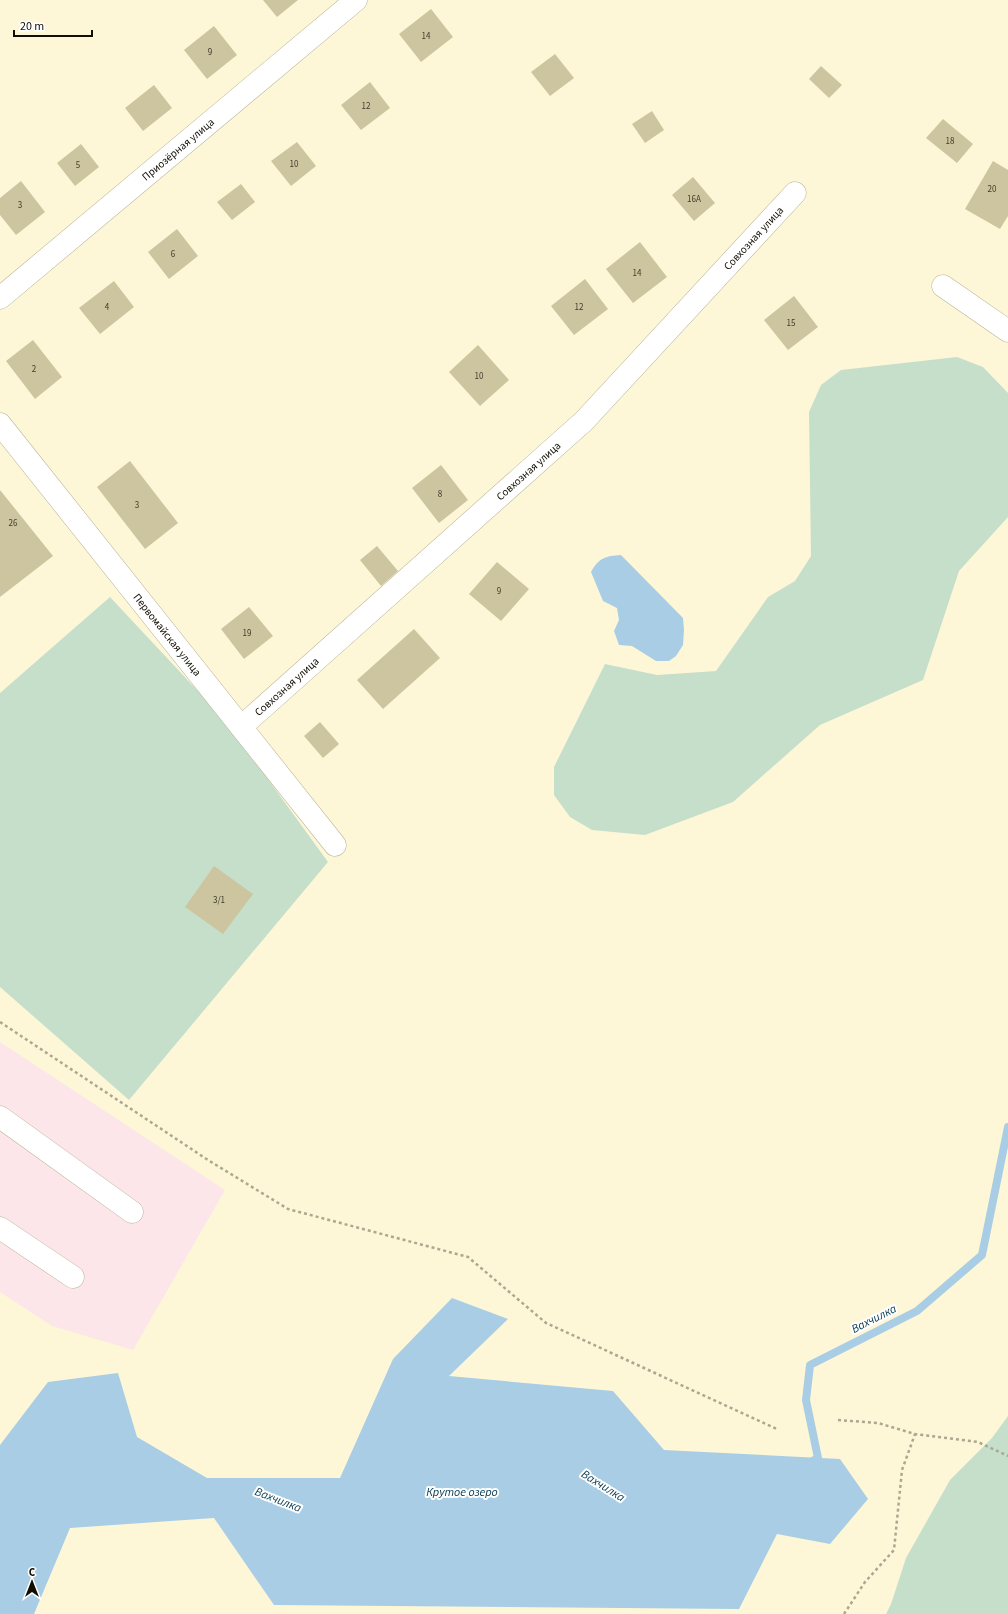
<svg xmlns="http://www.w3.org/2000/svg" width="1008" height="1614" font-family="'Source Sans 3',sans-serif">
<rect width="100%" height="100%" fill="#fdf7d8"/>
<path fill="#fce6e9" d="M0,1042L225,1190L133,1350L52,1326L0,1292Z"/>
<path fill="#c6dfca" d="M957,357L983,367L1008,393V517L959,571L923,680L820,725L733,802L645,835L592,830L570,817L554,795V767L605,664L657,675L716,671L768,597L795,581L811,556L809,412L821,385L841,370Z
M110,597L225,720L328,862L129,1100L0,987V693Z
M1008,1416V1614H886L891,1604L906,1558L950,1480L992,1438Z"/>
<path fill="#a8cde4" d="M621,555L683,618L684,630L683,645L676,656L669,661H656L632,646L619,645L614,631L619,620L617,608L603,601L591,572C599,558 605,556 621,555Z
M452,1298L508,1319L449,1376L613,1391L664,1450L840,1459L868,1499L830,1544L777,1534L739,1609L274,1605L214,1518L70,1528L34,1614H0V1445L48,1382L118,1373L137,1437L207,1478H340L393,1359Z"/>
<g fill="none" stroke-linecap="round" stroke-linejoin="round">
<path stroke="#a8cde4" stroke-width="8" d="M809,1463L818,1458L806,1400L810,1365L917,1311L982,1255L1008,1127"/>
</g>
<path fill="#ccc59f" d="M263,0H298L277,17Z
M431,9L453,37L421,62L399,34Z
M214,26L237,55L207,79L184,50Z
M555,54L574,78L550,96L531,72Z
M821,66L842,85L829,98L809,79Z
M370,82L390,108L361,130L341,105Z
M154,85L172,108L143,131L125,108Z
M652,111L664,130L645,143L632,124Z
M943,119L973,144L957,163L926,138Z
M297,142L316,166L291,186L271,161Z
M81,144L99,167L75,186L57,163Z
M993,161L1008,170V216L1000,229L965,209Z
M693,177L715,203L694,221L672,195Z
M21,181L45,212L16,235L0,215V198Z
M241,184L255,202L232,220L217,202Z
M177,229L198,256L169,279L148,252Z
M640,242L667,277L633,303L606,269Z
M585,279L608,309L574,335L551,306Z
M114,281L134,307L100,334L79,308Z
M794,296L818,327L788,350L764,320Z
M33,340L62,377L35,399L6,361Z
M478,345L509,380L480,406L449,372Z
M130,461L178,523L145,549L97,487Z
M441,465L468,500L439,523L412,488Z
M0,490L53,556L0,597Z
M377,546L398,571L381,586L360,560Z
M497,562L529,589L501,621L469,594Z
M249,607L273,636L244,659L221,629Z
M414,629L440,658L383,709L357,680Z
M320,722L339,744L323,758L304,736Z
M214,866L253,894L223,934L185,907Z"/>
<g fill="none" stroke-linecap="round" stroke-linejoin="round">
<defs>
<g id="minor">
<path d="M943,286L1008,331"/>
<path id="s1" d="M0,298L356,0"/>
<path id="s2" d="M0,424L335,845"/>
<path id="s3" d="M241,727L584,421L795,193"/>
<path d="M0,1117L132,1212"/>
<path d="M0,1228L73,1277"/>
</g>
</defs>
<use href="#minor" stroke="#b8b295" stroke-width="23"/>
<path stroke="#aca790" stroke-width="2.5" stroke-dasharray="3 3" stroke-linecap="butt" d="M0,1022L208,1160L288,1209L468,1257L546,1323L777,1429
M838,1420L878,1423L915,1434L978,1442L1008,1456
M844,1614L865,1582L894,1550L902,1470L915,1434"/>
<use href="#minor" stroke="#fff" stroke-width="22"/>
</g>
<g text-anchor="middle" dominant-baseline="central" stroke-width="4" stroke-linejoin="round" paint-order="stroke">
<g font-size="9" fill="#403c2c">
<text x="426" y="36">14</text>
<text x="210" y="52">9</text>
<text x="366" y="106">12</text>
<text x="950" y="141">18</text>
<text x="294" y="164">10</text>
<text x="78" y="165">5</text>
<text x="992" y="189">20</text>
<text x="694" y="199">16А</text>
<text x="20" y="205">3</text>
<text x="173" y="254">6</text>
<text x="637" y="273">14</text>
<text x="107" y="307">4</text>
<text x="579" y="307">12</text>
<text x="791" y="323">15</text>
<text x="34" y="369">2</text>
<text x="479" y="376">10</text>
<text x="440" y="494">8</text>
<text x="137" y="505">3</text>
<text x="13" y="523">26</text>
<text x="499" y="591">9</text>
<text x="247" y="633">19</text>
<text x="219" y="900">3/1</text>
</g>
<g font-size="11" fill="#110f05" stroke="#fff">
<text stroke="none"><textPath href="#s1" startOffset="232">Приозёрная улица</textPath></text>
<text stroke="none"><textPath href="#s3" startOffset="709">Совхозная улица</textPath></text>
<text stroke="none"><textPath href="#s3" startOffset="385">Совхозная улица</textPath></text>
<text stroke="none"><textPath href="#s2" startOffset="269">Первомайская улица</textPath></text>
<text stroke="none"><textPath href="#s3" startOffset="61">Совхозная улица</textPath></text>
</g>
<g font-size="12" font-style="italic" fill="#063951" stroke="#fff">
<text transform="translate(874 1319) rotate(-27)">Вахчилка</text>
<text transform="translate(603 1486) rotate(32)">Вахчилка</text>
<text x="462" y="1492">Крутое озеро</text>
<text transform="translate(278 1500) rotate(21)">Вахчилка</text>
</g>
</g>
<g transform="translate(32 1582)" stroke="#ffffff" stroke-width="3" paint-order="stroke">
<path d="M0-3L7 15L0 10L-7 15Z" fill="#110f05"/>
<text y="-6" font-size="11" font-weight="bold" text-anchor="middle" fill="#110f05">С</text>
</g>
<path d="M14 30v6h78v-6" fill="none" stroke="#110f05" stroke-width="2"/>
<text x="20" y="30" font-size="12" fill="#110f05" stroke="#ffffff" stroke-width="3" paint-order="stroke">20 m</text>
</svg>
